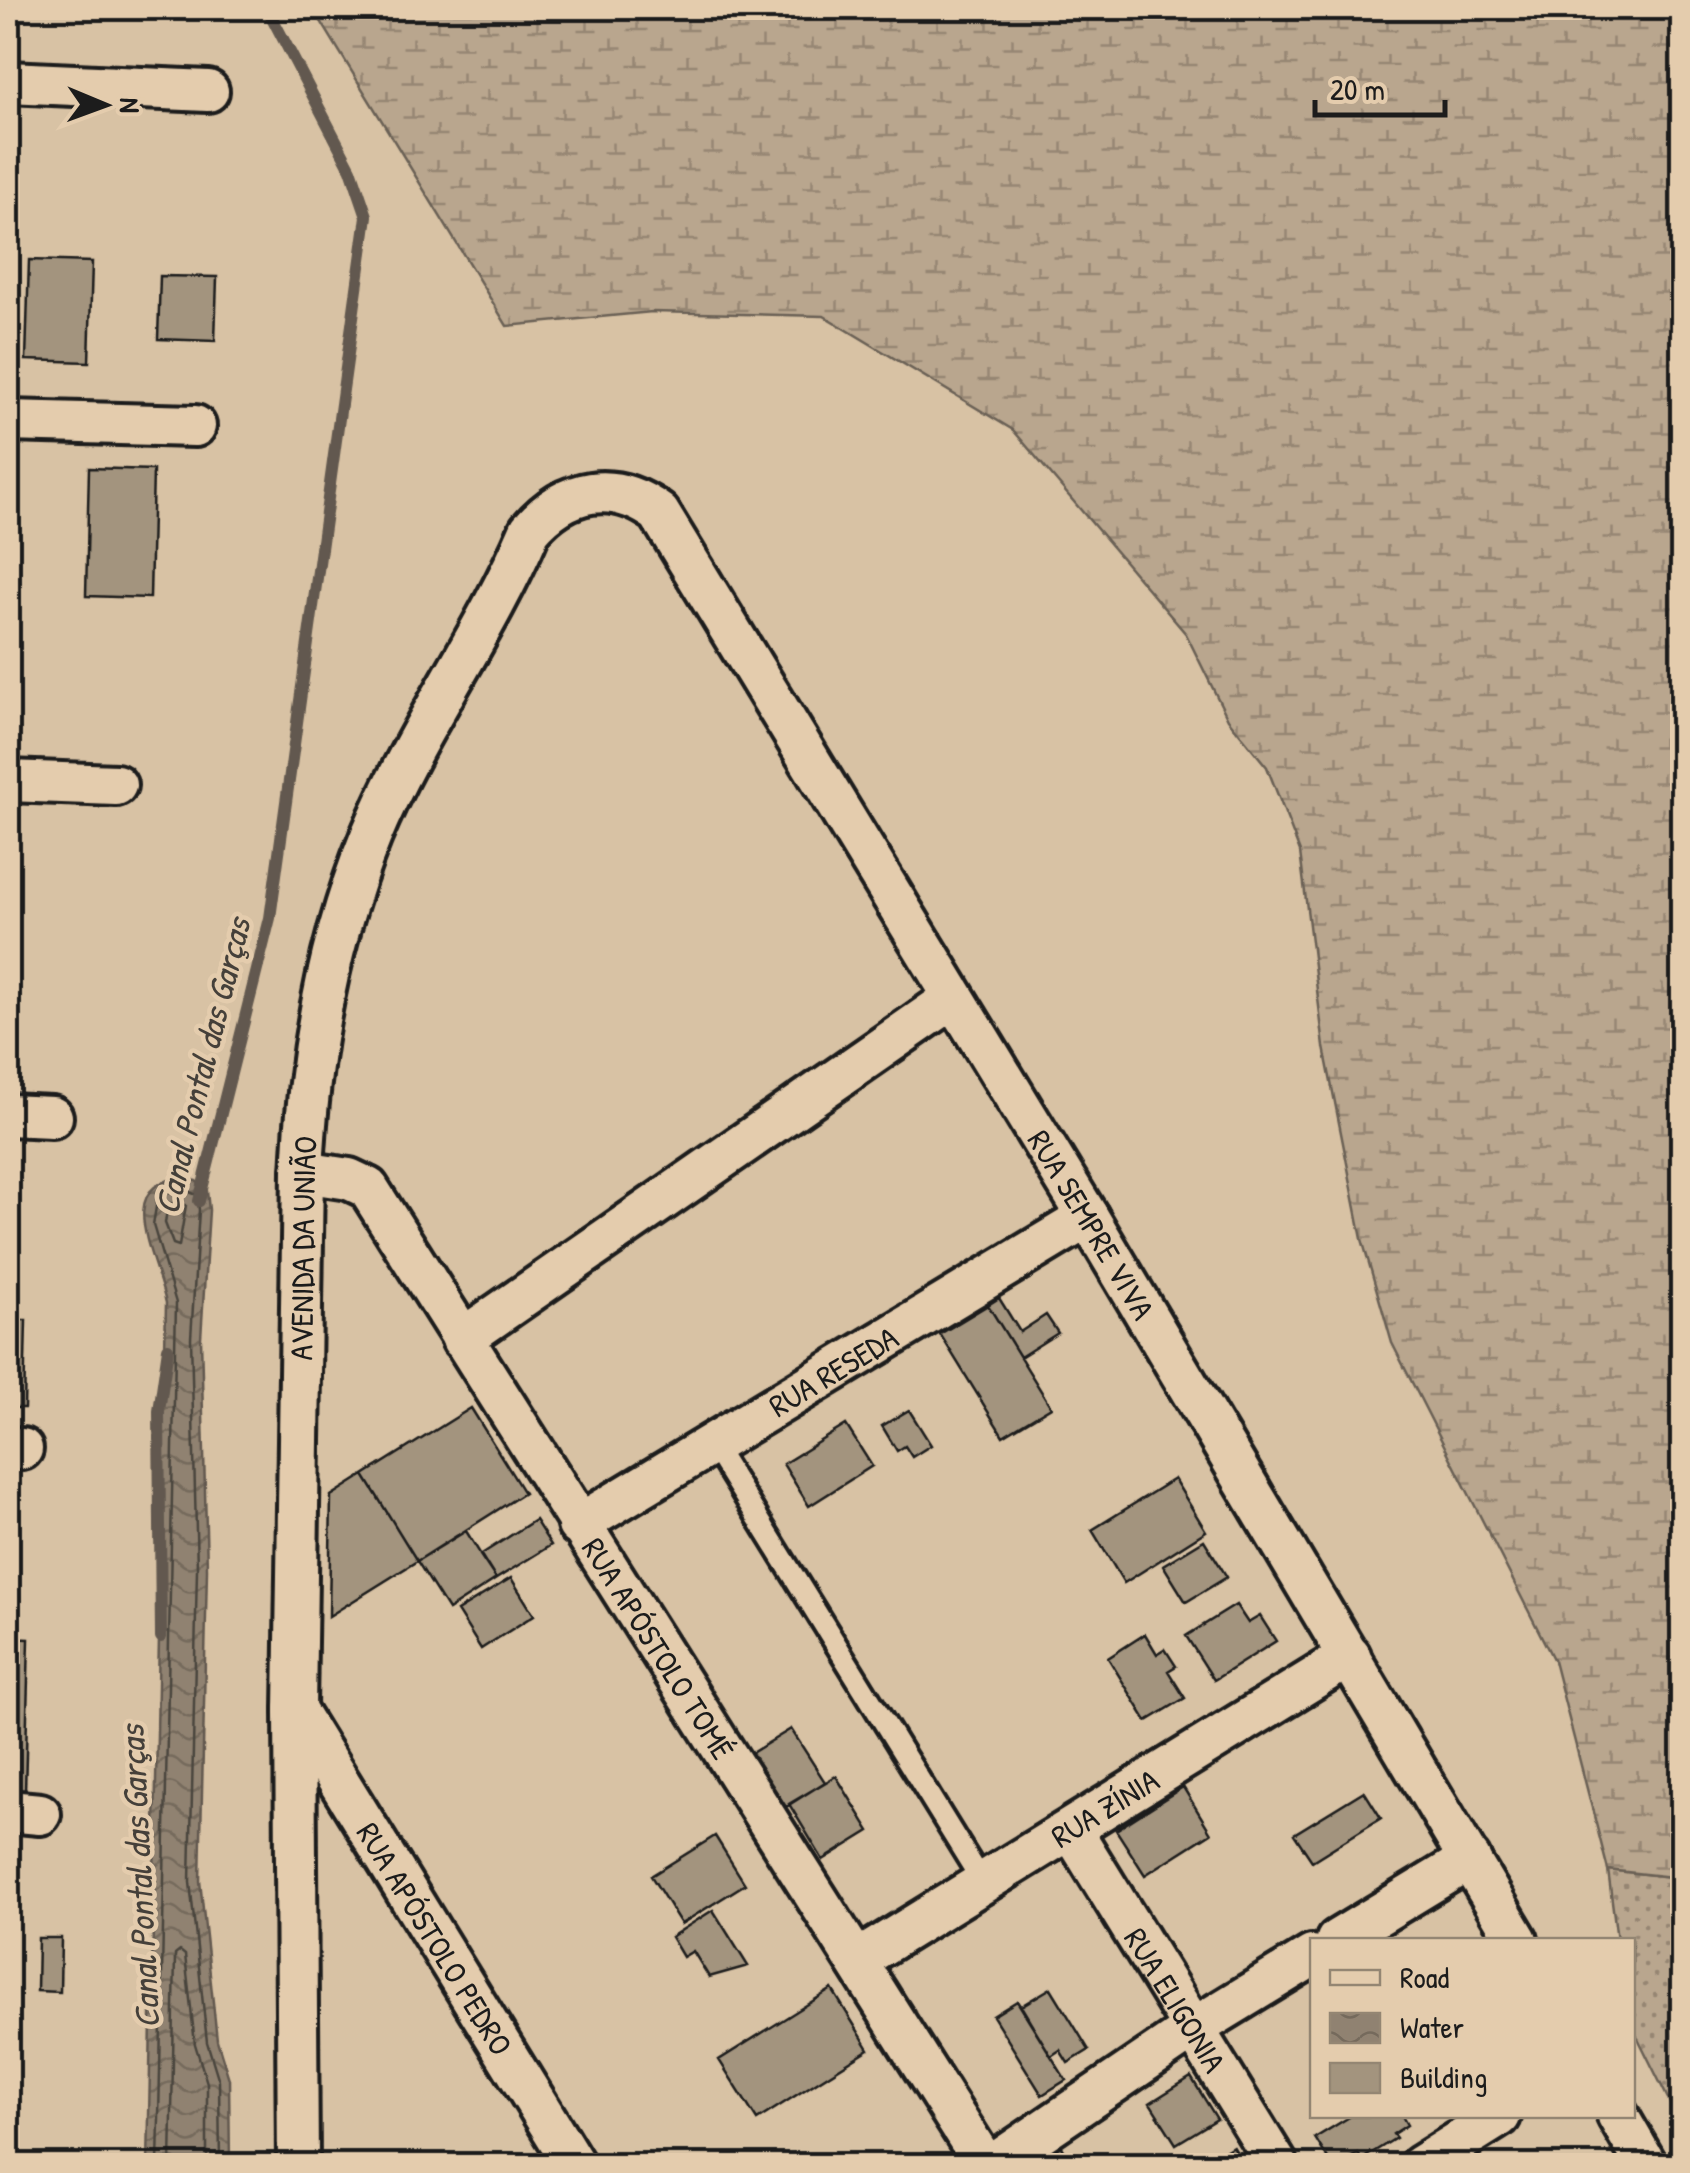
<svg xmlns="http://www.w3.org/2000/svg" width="1690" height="2173" font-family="'Patrick Hand',sans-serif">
<defs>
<pattern id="grass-dots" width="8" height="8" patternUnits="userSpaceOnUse" patternTransform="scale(2.5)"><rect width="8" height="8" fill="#b9a68e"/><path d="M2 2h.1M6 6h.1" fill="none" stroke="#968673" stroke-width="1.8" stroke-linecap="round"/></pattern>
<pattern id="wetland-marsh" width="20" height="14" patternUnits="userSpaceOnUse" patternTransform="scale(2.5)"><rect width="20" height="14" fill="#b9a68e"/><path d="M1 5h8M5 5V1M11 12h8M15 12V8" fill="none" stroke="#968673"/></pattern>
<pattern id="water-waves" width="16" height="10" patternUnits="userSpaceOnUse" patternTransform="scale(2.5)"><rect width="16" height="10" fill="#908271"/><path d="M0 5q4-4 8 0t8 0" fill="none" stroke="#756a5c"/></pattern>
</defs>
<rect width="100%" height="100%" fill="#d8c2a4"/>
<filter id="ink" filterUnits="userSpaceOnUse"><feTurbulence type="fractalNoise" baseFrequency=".01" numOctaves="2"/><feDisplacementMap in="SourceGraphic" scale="20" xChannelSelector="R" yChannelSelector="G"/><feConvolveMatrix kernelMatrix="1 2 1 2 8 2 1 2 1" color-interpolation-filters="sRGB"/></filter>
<g filter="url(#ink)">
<path fill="url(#grass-dots)" stroke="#6a6155" stroke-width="2.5" d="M1608,1870L1682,1878V2127L1633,2028L1632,1940H1617Z"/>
<path fill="url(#wetland-marsh)" stroke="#6a6155" stroke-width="2.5" d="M313,8H1682V1878L1608,1870L1554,1661L1392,1343L1362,1239L1324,1047L1300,852L1267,767L1228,719L1186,634L1013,430L824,316L652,312L507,326Z"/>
<path fill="url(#water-waves)" stroke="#62594f" stroke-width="2.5" d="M183,1178L196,1181L207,1191L209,1210L201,1338L207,1569L200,1881L217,2040L229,2079L230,2166L148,2165L166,1303C157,1260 111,1182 183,1178Z"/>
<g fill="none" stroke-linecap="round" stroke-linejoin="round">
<path stroke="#4a453e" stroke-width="2.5" d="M168,1203L186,1205L179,1246L173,1244L165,1223Z
M158,2166L176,1303L153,1225L158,1195L182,1189L197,1195L199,1210L191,1338L197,1569L190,1882L207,2042L219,2081L220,2166
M171,2166L175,1955L180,1951L185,1955L195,2044L207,2083V2166"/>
<path stroke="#62594f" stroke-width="12" d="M199,1201L270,918L367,216L351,169L267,8
M161,1637L159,1411L168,1348"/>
</g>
<path fill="#a3947e" stroke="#1c1c1c" stroke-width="2.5" d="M29,260L92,262L89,362L26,360Z
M160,276L217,277L215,341L158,339Z
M89,468L153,470L150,598L86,596Z
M999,1298L1020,1332L1046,1315L1058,1333L1020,1357L988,1305Z
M988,1305L1051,1407L1003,1436L940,1334Z
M8,1320H26L24,1408H8Z
M471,1408L524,1493L417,1561L364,1475Z
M909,1410L931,1445L912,1457L905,1446L897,1451L882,1426Z
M846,1425L872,1466L809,1506L783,1464Z
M364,1475L417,1561L329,1616L331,1496Z
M1174,1479L1206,1531L1124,1583L1092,1530Z
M535,1520L551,1545L496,1579L480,1555Z
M466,1531L496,1579L448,1610L417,1561Z
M1204,1540L1227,1577L1186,1602L1163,1565Z
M511,1578L534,1615L481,1649L457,1611Z
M1236,1605L1248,1623L1260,1616L1276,1641L1214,1680L1186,1636Z
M1145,1634L1157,1654L1165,1649L1176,1666L1168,1671L1185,1698L1147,1721L1108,1658Z
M8,1638L29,1639L25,1792H8Z
M791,1729L825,1782L784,1808L750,1754Z
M836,1776L870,1831L823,1860L789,1804Z
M1183,1787L1211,1833L1145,1875L1116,1830Z
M1364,1791L1381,1818L1312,1861L1294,1834Z
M715,1836L745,1884L681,1924L651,1876Z
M8,1863H12L9,1975L8,1974Z
M713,1910L748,1966L709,1977L693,1951L683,1957L671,1937Z
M38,1938H61L60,1992L37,1991Z
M1051,1988L1089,2050L1068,2063L1060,2050L1051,2056L1021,2006Z
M832,1989L869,2049L757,2120L719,2060Z
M1017,2001L1066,2080L1042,2095L993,2016Z
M1191,2077L1217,2119L1176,2144L1150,2103Z
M1351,2116H1402L1407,2125L1393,2134L1396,2138L1362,2159L1358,2154L1332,2166L1315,2138Z
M1058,2142L1073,2166H1048L1040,2152Z
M1233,2146L1245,2166H1201Z"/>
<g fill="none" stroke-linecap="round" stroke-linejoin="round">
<defs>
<path id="service" d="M711,1442L982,1881"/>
<g id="minor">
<path d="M8,82L208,91"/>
<path d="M8,421L195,426"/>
<path d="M8,781L116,785"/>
<path d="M8,1115L52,1117"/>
<path id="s1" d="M303,1172L349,1179L368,1188L986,2166"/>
<path d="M462,1339L952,999"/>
<path d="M8,1449H22"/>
<path id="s2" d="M578,1525L1088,1217"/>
<path id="s3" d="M295,1710L575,2166"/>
<path d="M8,1811L40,1814"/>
<path id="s4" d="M1072,1831L1278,2166"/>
<path d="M1337,1940L1470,1859"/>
<path id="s5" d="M858,1960L1350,1656"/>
<path d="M1618,2116L1647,2166"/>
<path id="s6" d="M298,2166L295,1710L303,1172C308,1057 327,944 371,836C415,730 485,636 530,530C566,488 613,479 659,513L1088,1217L1517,1940"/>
<path d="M991,2166L1194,2028L1312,1956"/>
<path d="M1420,2166L1500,2116"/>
</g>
</defs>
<use href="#service" stroke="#1c1c1c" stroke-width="28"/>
<use href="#minor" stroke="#1c1c1c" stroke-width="48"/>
<use href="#service" stroke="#e4ccad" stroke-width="20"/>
<use href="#minor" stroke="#e4ccad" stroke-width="40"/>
</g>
</g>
<g text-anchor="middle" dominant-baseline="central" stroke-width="9" stroke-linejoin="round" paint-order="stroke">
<g font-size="32" fill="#1c1c1c" stroke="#e4ccad">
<text stroke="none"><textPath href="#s6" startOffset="2662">RUA SEMPRE VIVA</textPath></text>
<text stroke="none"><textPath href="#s6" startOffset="918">AVENIDA DA UNIÃO</textPath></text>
<text stroke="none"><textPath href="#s2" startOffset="298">RUA RESEDA</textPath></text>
<text stroke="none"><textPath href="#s1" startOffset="612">RUA APÓSTOLO TOMÉ</textPath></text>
<text stroke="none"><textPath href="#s5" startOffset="290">RUA ZÍNIA</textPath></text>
<text stroke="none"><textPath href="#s3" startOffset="268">RUA APÓSTOLO PEDRO</textPath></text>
<text stroke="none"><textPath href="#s4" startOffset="198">RUA ELIGONIA</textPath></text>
</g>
<g font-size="35" font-style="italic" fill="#45403a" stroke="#e4ccad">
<text transform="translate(202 1066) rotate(-76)">Canal Pontal das Garças</text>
<text transform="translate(139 1877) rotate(-93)">Canal Pontal das Garças</text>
</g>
</g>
<rect width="1690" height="2173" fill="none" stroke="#e4ccad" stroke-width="40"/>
<rect x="20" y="20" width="1650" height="2133" fill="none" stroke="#1c1c1c" stroke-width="4" filter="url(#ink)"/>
<rect x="1310" y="1938" width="325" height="180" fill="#e4ccad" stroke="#948673" stroke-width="2.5"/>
<rect x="1330" y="1970" width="50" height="15" fill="#e4ccad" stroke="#948673" stroke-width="2.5"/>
<text x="1400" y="1988" font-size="30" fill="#1c1c1c">Road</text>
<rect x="1330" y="2013" width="50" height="30" fill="url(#water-waves)" stroke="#948673" stroke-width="2.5"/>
<text x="1400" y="2038" font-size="30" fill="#1c1c1c">Water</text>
<rect x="1330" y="2063" width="50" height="30" fill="#a3947e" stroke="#948673" stroke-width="2.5"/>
<text x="1400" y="2088" font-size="30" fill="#1c1c1c">Building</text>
<g transform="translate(105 105) rotate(91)" stroke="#e4ccad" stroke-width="8" paint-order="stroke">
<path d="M0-8L18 38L0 25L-18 38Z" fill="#1c1c1c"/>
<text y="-15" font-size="28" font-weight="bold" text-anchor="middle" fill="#1c1c1c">N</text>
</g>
<path d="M1315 100v15h130v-15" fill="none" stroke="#1c1c1c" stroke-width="5"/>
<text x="1330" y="100" font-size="30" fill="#1c1c1c" stroke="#e4ccad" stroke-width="8" paint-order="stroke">20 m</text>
</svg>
